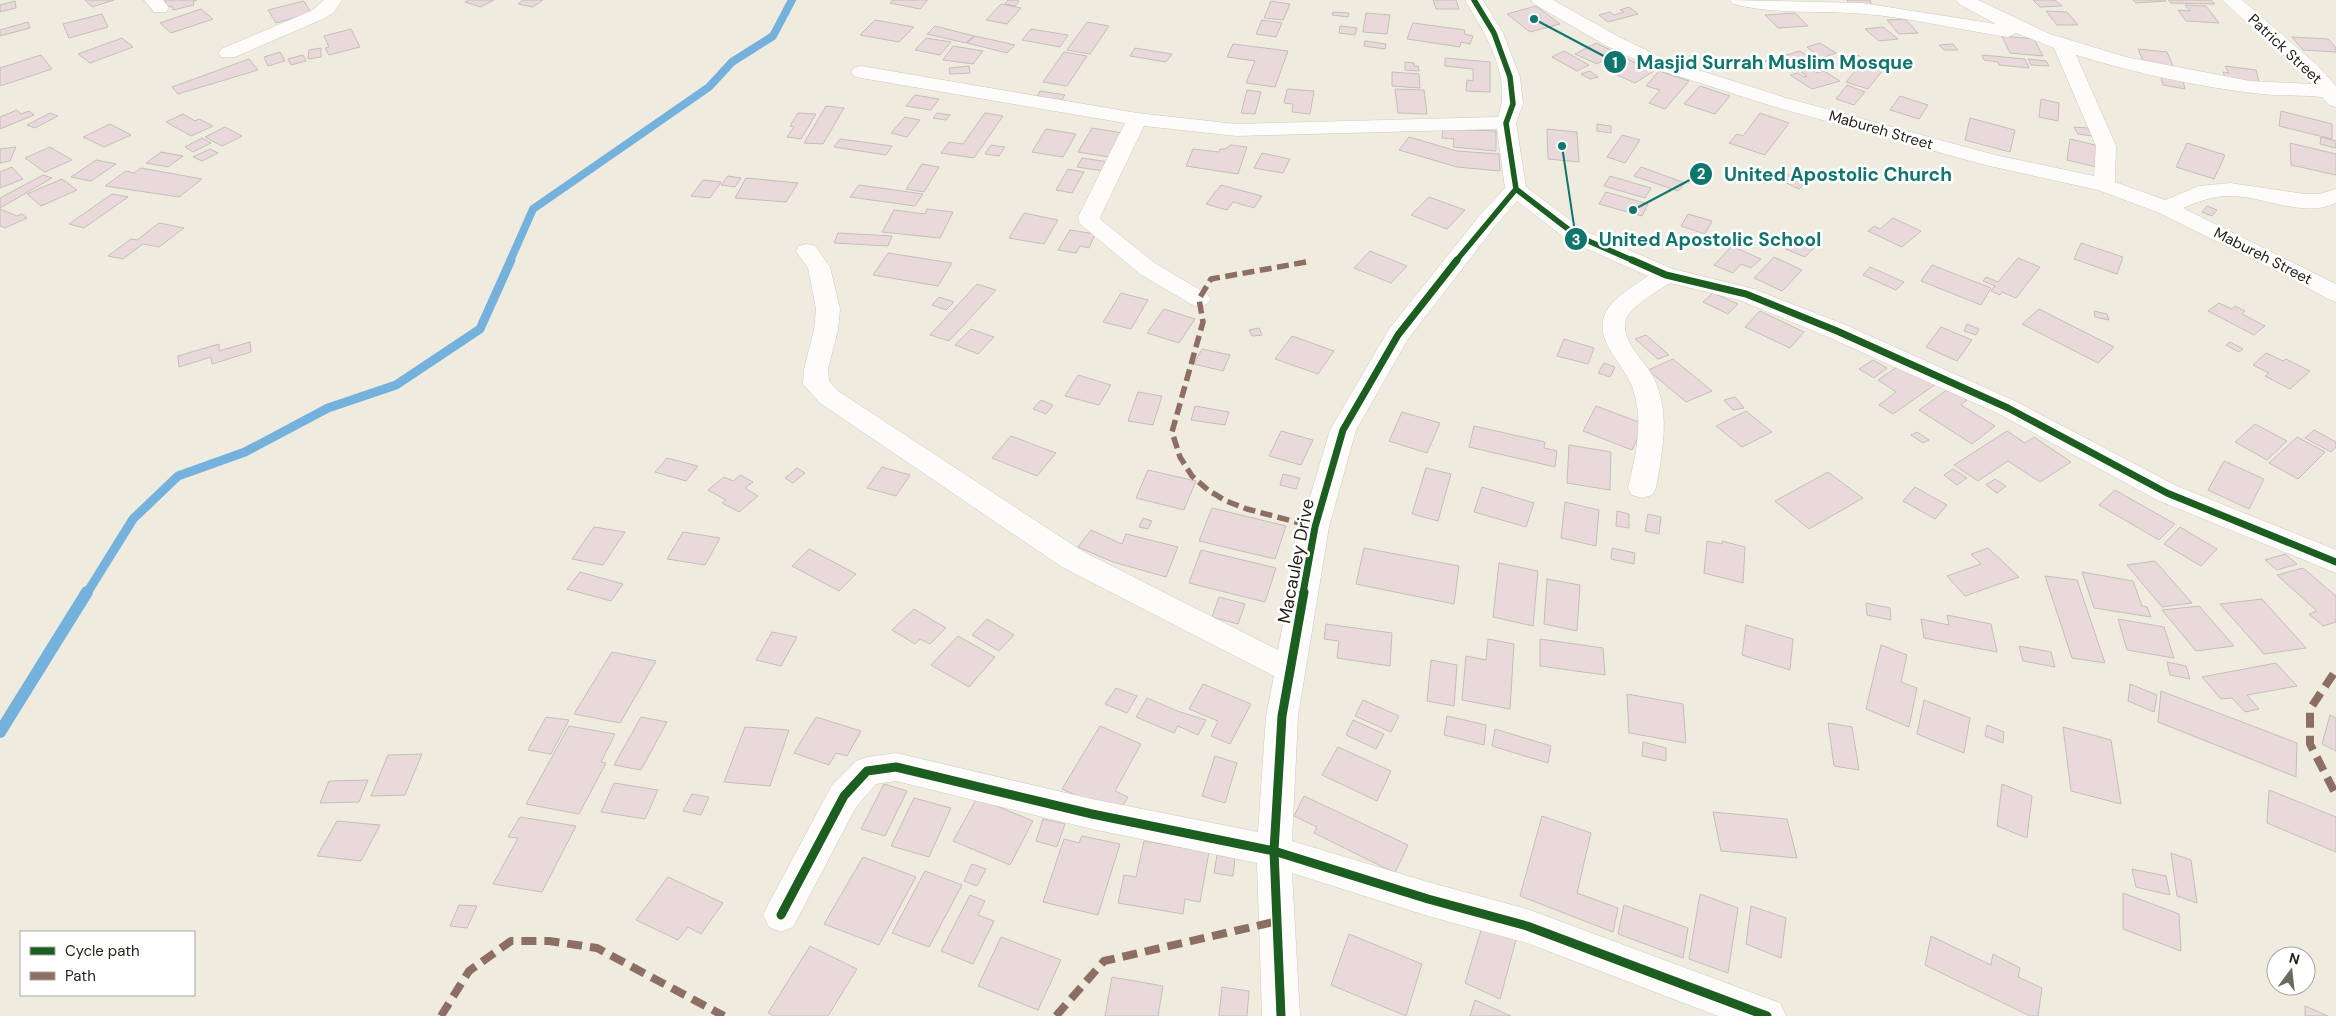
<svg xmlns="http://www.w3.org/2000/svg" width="2336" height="1016" font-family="'DM Sans',sans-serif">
<rect width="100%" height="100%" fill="#efecdf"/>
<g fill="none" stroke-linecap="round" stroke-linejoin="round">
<path stroke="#74b1dc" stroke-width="8" d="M510,261L533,209L709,87L732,62L773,36L792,0"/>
<path stroke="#74b1dc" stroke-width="9" d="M87,593L133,519L178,476L245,452L328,408L396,385L480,329L511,260"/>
<path stroke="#74b1dc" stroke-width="12" d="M0,732L87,592"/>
</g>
<path fill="#ead9db" stroke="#c4beba" d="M85,0H114L92,7Z
M165,0H196V1H193L194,5L173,10L172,6L167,8Z
M469,0H494L481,7L465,2Z
M523,0H543L533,7L518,4Z
M893,0H928L920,9L890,3Z
M1008,0H1016L1019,1L1015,6L1005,4Z
M1433,0H1456L1459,9H1436Z
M1847,0H1870L1872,6L1849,5Z
M2033,0H2055L2062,6L2040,7Z
M2133,0H2165L2166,1L2136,3Z
M2168,0H2211L2215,4L2171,3Z
M15,1L16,8L0,12V5Z
M304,1L311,13L276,23L268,10Z
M1271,1L1290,4L1283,20L1264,18Z
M1001,4L1021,8L1007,24L986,20Z
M2185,5L2206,6L2219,23L2186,21L2178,10L2190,11Z
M1536,6L1560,24L1530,32L1507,14Z
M1629,7L1638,14L1608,22L1599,15L1610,12L1614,15L1624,12L1620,10Z
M201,9L213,19L171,33L160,23Z
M2046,11L2067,12L2078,25H2057Z
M1333,12L1349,13L1348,17L1332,15Z
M1366,13L1390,15L1387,34L1363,32Z
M1795,13L1808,26L1778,28L1765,15Z
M102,14L108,27L69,38L63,24Z
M1905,19L1918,33L1899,34L1887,20Z
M875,20L914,27L899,42L860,35Z
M1262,20L1282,23L1276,37L1256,34Z
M28,22L30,28L0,36V30Z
M1087,22L1109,26L1090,54L1067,50Z
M1413,23L1465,30L1464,34L1473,36L1470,44L1461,42L1460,47L1407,39Z
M935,26L974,36L966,43L927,34Z
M1340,26L1357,28L1355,35L1339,33Z
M1883,27L1898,39L1879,41L1865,29Z
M351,29L360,47L329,55L325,48L329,47L324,36Z
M1031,29L1068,35L1060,47L1022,40Z
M975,36L1015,45L1007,53L967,43Z
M2002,36L2034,39L2043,56L2010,53Z
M2292,37L2328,39L2336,48V52L2303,50Z
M122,38L133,47L90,63L78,54Z
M926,38L951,42L940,55L915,50Z
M1365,41L1386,44L1385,49L1364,46Z
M1596,43L1617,53L1597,64L1575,54Z
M1820,43L1836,53L1821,58L1807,47Z
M1233,44L1288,51L1275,87L1246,83L1255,61L1227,57Z
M1953,44L1958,50H1944L1939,45Z
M953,46L983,51L973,64L943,60Z
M321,48V57L308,59L309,50Z
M1135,48L1172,54L1166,62L1130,56Z
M2138,49L2167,52L2174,68L2145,65Z
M1564,51L1589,65L1577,71L1552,57Z
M1800,51L1819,63L1801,69L1795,65L1778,70L1765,61Z
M280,52L285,61L268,66L264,57Z
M1064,52L1087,56L1067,86L1043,82Z
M1855,54L1864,58L1852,63L1843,58Z
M41,55L52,69L0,86V68Z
M303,55L306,61L291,65L288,59Z
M1982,55L2025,59L2029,68L1999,65L1998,62L1984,60Z
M1445,58L1490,62V92L1466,91L1467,80L1473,81V69L1445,66Z
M1625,58L1654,71L1635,83L1606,70Z
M249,59L258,70L178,94L172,87Z
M2028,59L2046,61L2049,66L2031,65Z
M1405,62L1414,63V66H1418L1419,71L1405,70Z
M1861,64L1882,71L1868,89L1846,82Z
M969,66L970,73L950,74L949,68Z
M2225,66L2256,70L2260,85L2226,80L2223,72L2229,73Z
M1811,69L1817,73L1824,71L1840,81L1812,89L1790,75L1798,73L1804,77L1807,76L1801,72Z
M1590,71L1598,77L1590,79L1581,74Z
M1659,71L1689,81L1665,109L1649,103L1660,90L1646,86Z
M1392,72L1419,74L1420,88L1392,86Z
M2161,77L2183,81L2185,89L2163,85Z
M1847,85L1865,92L1854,105L1836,99Z
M1700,86L1730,96L1715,114L1684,104Z
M1287,89L1314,91L1310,114L1292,112L1293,104L1284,103Z
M1395,89L1424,90L1427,114L1398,113Z
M1247,90L1261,92L1255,114L1241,113Z
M1040,91L1065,95L1060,103L1036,99Z
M915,95L939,99L931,110L906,106Z
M1900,96L1928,105L1919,119L1890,110Z
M2041,99L2059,103L2058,121L2039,117Z
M826,106L844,108L823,144L804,143Z
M17,110L21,114L29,111L34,115L0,129V117Z
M2281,111L2332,124V139L2279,126Z
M50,113L58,116L35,128L27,125Z
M798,113L816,114L801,139L787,137L794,127L790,126Z
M937,113L950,115L946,120L933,118Z
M985,113L1003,116L974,158L941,153L949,142L963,144Z
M1760,113L1789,123L1765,155L1729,143L1737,134L1743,136Z
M183,114L195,121L199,119L213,126L191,136L166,122Z
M905,117L920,120L907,137L891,133Z
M1970,118L2015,130L2010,152L1965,140Z
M110,124L131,135L104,147L83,137Z
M1597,124L1611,126V133L1597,131Z
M225,127L242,136L222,146L205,137Z
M2074,127L2088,128L2092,136L2078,134Z
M1092,128L1123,133L1109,157L1078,152Z
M1046,129L1076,134L1063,157L1032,152Z
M1443,129L1496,131V151L1453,147L1454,139L1442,138Z
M1547,129L1577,132L1579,162L1548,159Z
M1622,135L1640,140L1625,163L1607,157Z
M1409,137L1457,151L1499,154L1500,171L1457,167L1399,150Z
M2321,137L2336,141V148L2320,144Z
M202,138L211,143L193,152L185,147Z
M840,139L892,146L886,155L834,147Z
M2070,139L2099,146L2096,167L2067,160Z
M2187,143L2225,155L2214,179L2176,167Z
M2290,143L2336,154V175L2291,165Z
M991,145L1005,147L999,156L985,154Z
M1231,145L1247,147L1238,174L1186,166L1193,149L1219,152L1220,149H1225Z
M16,147L10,161L0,163V149Z
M50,147L72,160L45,172L25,158Z
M210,149L218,153L202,161L193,157Z
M161,152L183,156L168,167L146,163Z
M1262,153L1290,159L1283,173L1254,168Z
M1082,158L1109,162L1104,171L1077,167Z
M96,160L116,164L91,181L71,177Z
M922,164L939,167L924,192L906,189Z
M12,167L23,179L0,188V172Z
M1641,167L1685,183L1678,191L1634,176Z
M141,168L202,179L179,197L105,186L126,171L134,173Z
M1068,169L1084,172L1072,193L1056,190Z
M1787,174L1806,183L1799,189L1780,180Z
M43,175L52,178L0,208V198Z
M728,176L741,178L735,187L721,185Z
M1610,176L1651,188L1645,198L1604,186Z
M746,178L798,183L786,202L735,198Z
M62,179L77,190L41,206L27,194Z
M703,180L721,182L710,198L691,196Z
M859,185L923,194L915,206L850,197Z
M1221,185L1262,196L1254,208L1233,202L1227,210L1206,204Z
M1606,192L1648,204L1642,216L1599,204Z
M112,194L128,197L84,228L69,224Z
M1429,197L1465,210L1447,229L1411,215Z
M2207,206L2217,210L2212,216L2202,212Z
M0,209L17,216L22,214L27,218L5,228L0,226Z
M927,209L953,212L940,238L882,232L894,210L925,214Z
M1024,213L1058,220L1044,244L1009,238Z
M1688,214L1712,221L1705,234L1681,226Z
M1893,218L1921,231L1902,247L1868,231L1874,226L1880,229Z
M159,223L184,228L159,247L143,244L123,259L108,256L131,239L137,240Z
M1070,230L1095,234L1089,248L1080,246L1076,253L1058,250Z
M838,233L892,236L888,246L834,243Z
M1791,237L1815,247L1805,257L1781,247Z
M2081,243L2123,257L2117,274L2074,259Z
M1732,246L1761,259L1751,268L1741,264L1733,273L1714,265Z
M1370,251L1407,266L1391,283L1354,268Z
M888,253L952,263L938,286L873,275Z
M1774,257L1802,270L1782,291L1754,278Z
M2018,258L2040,267L2016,298L2002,292L2000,295L1991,291L1995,286L1983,281L1986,277L1998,282Z
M1932,265L1991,288L1981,305L1921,281Z
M1870,267L1904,282L1896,290L1863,275Z
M977,284L996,290L949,341L930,335Z
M1121,293L1148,300L1131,329L1103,322Z
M1713,293L1738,304L1728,314L1703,302Z
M939,297L954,302L946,310L932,305Z
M2219,303L2232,309L2235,306L2245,311L2242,314L2265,326L2254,335L2208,311Z
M1164,309L1195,319L1179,343L1147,333Z
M2039,309L2114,347L2098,363L2022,324Z
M1760,311L1804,332L1790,348L1745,327Z
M2094,311L2107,314L2109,320L2095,317Z
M1967,324L1979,329L1976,335L1964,331Z
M1941,327L1972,340L1957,361L1926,347Z
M1259,328L1262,335L1252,336L1249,330Z
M971,329L994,337L978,354L955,345Z
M1646,335L1669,355L1658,359L1635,339Z
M1292,336L1334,351L1318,374L1275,359Z
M1564,339L1594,348L1588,364L1557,356Z
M250,342L251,352L212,364L211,357L179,367L178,356L219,344V351Z
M2230,342L2243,349L2239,352L2226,345Z
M1202,349L1230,355L1223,371L1194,364Z
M2266,353L2283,361L2286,359L2310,371L2290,389L2265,376L2269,373L2253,365Z
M1673,359L1712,391L1686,402L1648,370Z
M1873,360L1887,368L1874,378L1859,369Z
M1604,363L1615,367L1610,377L1598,373Z
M1903,363L1936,384L1893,414L1879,405L1896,392L1878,380Z
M1078,375L1111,385L1099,405L1065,396Z
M1948,389L1967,400L1961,405L1995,426L1972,444L1919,410Z
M1138,392L1162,396L1153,425L1128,421Z
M1735,397L1744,408L1733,410L1724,400Z
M1041,400L1053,405L1046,414L1033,409Z
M1195,406L1229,412L1225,425L1191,420Z
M1596,406L1644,424L1632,450L1583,431Z
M1746,411L1772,432L1742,447L1716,426Z
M1402,412L1440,423L1427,453L1389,441Z
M2255,424L2287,441L2267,460L2235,442Z
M1474,426L1545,442L1544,448L1557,451L1555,467L1469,447Z
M2314,430L2336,442V447L2331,452L2305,438Z
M1281,431L1313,440L1301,465L1269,456Z
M2007,431L2025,443L2034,437L2071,462L2040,482L2008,461L1978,481L1954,465Z
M1917,432L1929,440L1923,443L1911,435Z
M1011,436L1056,453L1037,476L992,458Z
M2297,437L2325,452L2298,479L2269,463Z
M1569,445L1611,452L1610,490L1567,483Z
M667,458L698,466L686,481L655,472Z
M2224,461L2264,479L2249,509L2208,490Z
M882,467L910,475L896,496L867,488Z
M797,468L805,473L793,483L785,478Z
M1426,468L1451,474L1438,521L1412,514Z
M1953,469L1967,478L1957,485L1944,475Z
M1148,470L1196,481L1184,510L1136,498Z
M1828,472L1863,498L1809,529L1775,501Z
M1283,474L1300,478L1296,489L1280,485Z
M740,475L753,482L745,488L758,496L739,512L722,503L726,500L708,490L724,477L733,481Z
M1995,479L2006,486L1997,493L1986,485Z
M1482,487L1534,503L1526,527L1474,512Z
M1915,487L1947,505L1935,519L1903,501Z
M2115,490L2175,524L2159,540L2099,505Z
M1565,502L1599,510L1596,546L1561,538Z
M1212,508L1286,526L1275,559L1199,541Z
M1617,511L1629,514V528L1616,526Z
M1648,514L1661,517L1659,534L1645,531Z
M1143,518L1152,521L1148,529L1139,527Z
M594,527L625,532L603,565L572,559Z
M2180,527L2217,549L2201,566L2164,544Z
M1091,530L1122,544L1126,534L1178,547L1166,577L1113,562L1078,547Z
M683,532L720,538L705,565L667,559Z
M1707,541L1722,544V541L1745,547L1743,583L1704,573Z
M1364,548L1459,566L1454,604L1356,584Z
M1612,548L1635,553L1634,564L1611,559Z
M1988,548L2019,577L1965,596L1947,576L1981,564L1971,554Z
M809,549L856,574L839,591L792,566Z
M1201,550L1276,568L1265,602L1189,583Z
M2285,554L2297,564L2277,570L2265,560Z
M2155,561L2192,603L2162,607L2127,565Z
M1499,563L1538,571L1533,626L1493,617Z
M2303,568L2336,596V622L2323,626L2309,614L2317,611L2277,575Z
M580,572L623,584L611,601L567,589Z
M2082,572L2133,581L2142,606L2147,607L2151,617L2094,608Z
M2045,576L2077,580L2105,663L2072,658Z
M1547,579L1580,585L1577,631L1544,624Z
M1219,597L1245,604L1238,624L1212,617Z
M2262,599L2306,648L2264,654L2220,604Z
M1866,603L1890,608L1891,620L1867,615Z
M2199,606L2234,646L2196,651L2162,610Z
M914,609L946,628L930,644L920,639L915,644L892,630Z
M1947,615L1991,624L1997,652L1924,638L1921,619L1949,625Z
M987,619L1014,635L999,651L972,635Z
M2118,619L2164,627L2174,658L2127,650Z
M1326,624L1392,633L1390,666L1337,658L1339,641L1324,639Z
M1746,625L1793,639L1790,670L1742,655Z
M772,632L797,637L781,666L756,660Z
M958,636L995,657L969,687L931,665Z
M1488,639L1514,644L1510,709L1462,700L1466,656L1486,660Z
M1540,639L1603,648L1605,675L1540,666Z
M1881,645L1907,655L1901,682L1917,688L1909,727L1866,709Z
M2019,646L2051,652L2055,667L2023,661Z
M612,652L656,661L620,723L574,714Z
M1431,660L1457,665L1454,706L1427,701Z
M2167,662L2186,666L2190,679L2170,675Z
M2276,663L2297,686L2247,695L2259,709L2245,712L2232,698L2221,699L2202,677Z
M1203,684L1251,704L1230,744L1211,736L1218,721L1189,709Z
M2130,684L2157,695L2154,712L2128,701Z
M1116,688L1137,696L1127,713L1105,704Z
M2161,691L2297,743L2296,777L2158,722Z
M1627,694L1683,704L1686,743L1629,733Z
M1147,698L1180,712L1206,720L1198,735L1178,726L1174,733L1136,717Z
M1363,700L1399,716L1391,732L1355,716Z
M1924,700L1970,718L1964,753L1917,734Z
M2330,715L2336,718V751L2322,744Z
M1447,716L1486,725L1484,745L1444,735Z
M546,717L569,720L551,754L528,750Z
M641,717L667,722L641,770L614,765Z
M816,717L861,731L847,756L836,753L829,765L794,753Z
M1353,720L1384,734L1376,749L1346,735Z
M1828,723L1852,727L1859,770L1834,766Z
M1987,725L2004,732L2003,743L1985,736Z
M569,726L615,734L601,762L606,763L579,814L526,804Z
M1100,726L1141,744L1115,791L1128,797L1118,814L1062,789Z
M745,727L789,730L770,786L724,782Z
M2063,727L2111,740L2121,804L2071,791Z
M1495,729L1551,746L1548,763L1492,746Z
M1643,742L1666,748V761L1642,756Z
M1338,747L1391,771L1377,801L1322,775Z
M422,754L405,795L371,796L388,755Z
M1215,756L1237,763L1225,803L1202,796Z
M368,780L359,802L320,803L329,781Z
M614,783L658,790L645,819L601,812Z
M884,784L907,791L885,836L861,829Z
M2002,784L2032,796L2027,838L1997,826Z
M2269,790L2336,817V852L2267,823Z
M692,794L709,797L701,815L683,811Z
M1304,796L1408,845L1395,873L1314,833L1317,827L1294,816Z
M914,798L951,808L929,857L891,846Z
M977,798L1033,821L1010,865L953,841Z
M1713,812L1787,819L1797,858L1721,851Z
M1542,816L1591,833L1577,893L1618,908L1613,932L1520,896Z
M520,817L576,826L542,892L493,884L518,838L508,837Z
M1043,819L1065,824L1057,847L1036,841Z
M337,821L380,825L361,861L317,856Z
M1082,836L1120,844L1098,915L1043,902L1064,839L1079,843Z
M1144,841L1209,852L1200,902L1185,899L1183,914L1118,903L1124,875L1136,877Z
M2171,853L2191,860L2197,903L2177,896Z
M1217,855L1235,858L1233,876L1214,873Z
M863,857L916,877L879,945L824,924Z
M972,864L986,869L977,886L964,881Z
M2132,869L2166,876L2170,895L2136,887Z
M925,871L962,885L929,947L892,933Z
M668,877L723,903L701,934L688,927L678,940L636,920Z
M2123,893L2179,914L2181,951L2123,929Z
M1700,894L1738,908L1728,973L1689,959Z
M970,895L985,901L978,915L994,921L973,964L941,951Z
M459,905L477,906L467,928L450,926Z
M1624,905L1688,928L1683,958L1618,934Z
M1751,906L1786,918L1781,958L1746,944Z
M1482,927L1516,940L1500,999L1465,983Z
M1349,934L1422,964L1406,1016L1331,985Z
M1931,936L1991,965L1993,954L2020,968L2018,977L2042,988L2038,1016H2030L1925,965Z
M1001,937L1061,960L1038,1010L978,986Z
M810,946L857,969L828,1016H774L768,1013Z
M1112,977L1163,986L1158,1016H1105Z
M1222,987L1249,991L1247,1016H1219Z
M1475,1000L1511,1016H1470Z
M2305,1006L2328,1016H2305Z"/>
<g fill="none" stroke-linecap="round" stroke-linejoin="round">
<defs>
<path id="street" d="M144,0H163L169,8L166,12H154Z
M324,0H342L334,12L325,18L235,57H221L219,53L221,49L313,10Z
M1465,0H1483L1503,33L1520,77L1523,104L1516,123L1526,187L1585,231L1673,269L1754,289L1846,325L2017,402L2177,486L2336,550V573L2157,500L1999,414L1828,337L1739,300L1670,283C1659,290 1630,307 1626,319C1619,343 1649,363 1656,383C1670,417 1662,453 1656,488L1652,495L1642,498L1632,495L1628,488C1635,458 1643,427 1635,396C1632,381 1624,372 1616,359C1585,316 1612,300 1648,276L1569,241L1517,201L1496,225L1408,339L1356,430L1329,527L1298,716L1292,841L1428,882L1527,909L1780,1003L1786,1016H1718L1527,943L1428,916L1292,873L1300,1016H1262L1257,863L1092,829L896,781L876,784L856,807L793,927L781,932L769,927L763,915L769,903L832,785L856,761L867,757L896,753L1092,799L1258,832L1266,716L1274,676L1062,567L820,403L803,384L804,369L814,330L816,309L808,268L796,251L799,246L807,244L815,246L830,267L840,309L838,330L828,369L829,381L838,391L1082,551L1278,650L1301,527L1330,430L1389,329L1480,215L1505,188L1497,129L1236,136L1144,126L1100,217L1101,220L1156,264L1207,294L1211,299L1207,304L1199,307L1191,304L1140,274L1079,223L1078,217L1125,123L861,78L854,76L851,72L854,68L861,66L1137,113L1236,124L1498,117C1513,78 1485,33 1465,0Z
M1531,0H1553L1619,37L1667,60L1786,98L1995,155L2094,176L2096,146L2054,48L2016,33L2008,37C1960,30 1913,18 1865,14C1821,10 1776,15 1733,4L1730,0L1862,3L1996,24L1959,4L1956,0H1978L2050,34L2126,57L2250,81L2312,84L2303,73L2222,0H2242L2317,65L2336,86V107L2329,105L2322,97C2302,95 2281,96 2261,94C2199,87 2135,73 2076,55L2116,146L2115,182L2165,200L2199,186L2230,183L2305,194H2319L2336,189V203C2303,219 2263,195 2228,196C2212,196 2198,202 2183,208L2336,284V302L2328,299L2283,274L2157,212L2098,190L1985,165L1772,106L1653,68L1605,45L1534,4Z"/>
</defs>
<use href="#street" stroke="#ccc9bf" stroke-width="1"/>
<use href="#street" fill="#fdfcfa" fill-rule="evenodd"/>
<path stroke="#8d6e63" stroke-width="5.5" stroke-dasharray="12 5.5" stroke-linecap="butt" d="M1306,262L1211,279L1199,299L1203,322L1172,432L1180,457L1192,476L1208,490L1226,501L1247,509L1315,527"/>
<path stroke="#8d6e63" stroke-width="8" stroke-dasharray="15 8" stroke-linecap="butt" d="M2334,791L2310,744V709L2336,670
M441,1016L469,971L511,941H549L597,948L724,1016
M1056,1016L1104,961L1278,921"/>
<defs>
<path id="cycleway-far2" d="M1516,189L1577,236L1634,261
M1456,261L1516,189L1506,123L1513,104L1510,77L1494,33L1474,0"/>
<path id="cycleway-far1" d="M1632,260L1666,275L1746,294L1837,331L2008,408L2167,493L2336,562
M1303,593L1315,527L1343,430L1398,335L1457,260"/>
<path id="cycleway" d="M781,915L844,796L867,771L896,767L1092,814L1274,851L1428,899L1527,926L1767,1016
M1281,1016L1274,851L1282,716L1304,592"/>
</defs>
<use href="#cycleway-far2" stroke="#fff" stroke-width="8"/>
<use href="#cycleway-far1" stroke="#fff" stroke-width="10"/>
<use href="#cycleway" stroke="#fff" stroke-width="12"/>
<use href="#cycleway-far2" stroke="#1b5e20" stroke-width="5.5"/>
<use href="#cycleway-far1" stroke="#1b5e20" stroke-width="7"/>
<use href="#cycleway" stroke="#1b5e20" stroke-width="9"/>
</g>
<g text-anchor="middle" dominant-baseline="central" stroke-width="5" stroke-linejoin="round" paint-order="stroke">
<g font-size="15" fill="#25231a" stroke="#fff">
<text transform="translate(2285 49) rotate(43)">Patrick Street</text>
<text transform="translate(1881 130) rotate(16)">Mabureh Street</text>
<text transform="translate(2263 256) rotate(27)">Mabureh Street</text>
</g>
<g font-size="18" fill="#25231a" stroke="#fff">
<text transform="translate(1296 561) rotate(-79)">Macauley Drive</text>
</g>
</g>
<path fill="none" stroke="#0f766e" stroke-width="2" d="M1534 19L1615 62M1633 210L1701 174M1562 146L1576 239"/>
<g fill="#0f766e" stroke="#fff" stroke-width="2">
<circle cx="1534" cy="19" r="5"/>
<circle cx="1633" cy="210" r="5"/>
<circle cx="1562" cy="146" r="5"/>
<circle cx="1615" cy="62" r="12"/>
<circle cx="1701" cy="174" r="12"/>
<circle cx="1576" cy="239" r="12"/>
</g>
<g font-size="15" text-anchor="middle" font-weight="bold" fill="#fff">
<text x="1615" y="68">1</text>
<text x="1701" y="179">2</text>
<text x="1576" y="245">3</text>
</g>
<g font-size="19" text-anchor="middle" font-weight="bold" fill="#0f766e" stroke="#fff" stroke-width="5" stroke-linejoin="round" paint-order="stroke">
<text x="1775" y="69">Masjid Surrah Muslim Mosque</text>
<text x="1838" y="181">United Apostolic Church</text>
<text x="1710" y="246">United Apostolic School</text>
</g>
<rect x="20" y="931" width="175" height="65" fill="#ffffff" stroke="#a8a7a3"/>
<rect x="30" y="947" width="25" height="8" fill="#1b5e20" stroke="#a8a7a3"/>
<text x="65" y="956" font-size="15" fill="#25231a">Cycle path</text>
<rect x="30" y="972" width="25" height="8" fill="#8d6e63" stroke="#a8a7a3"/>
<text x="65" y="981" font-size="15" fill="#25231a">Path</text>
<g transform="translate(2291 971) rotate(15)"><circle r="24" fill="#ffffff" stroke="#a8a7a3"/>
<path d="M0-4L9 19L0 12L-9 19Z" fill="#6c695f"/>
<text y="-8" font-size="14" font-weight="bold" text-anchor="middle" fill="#25231a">N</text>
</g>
</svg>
